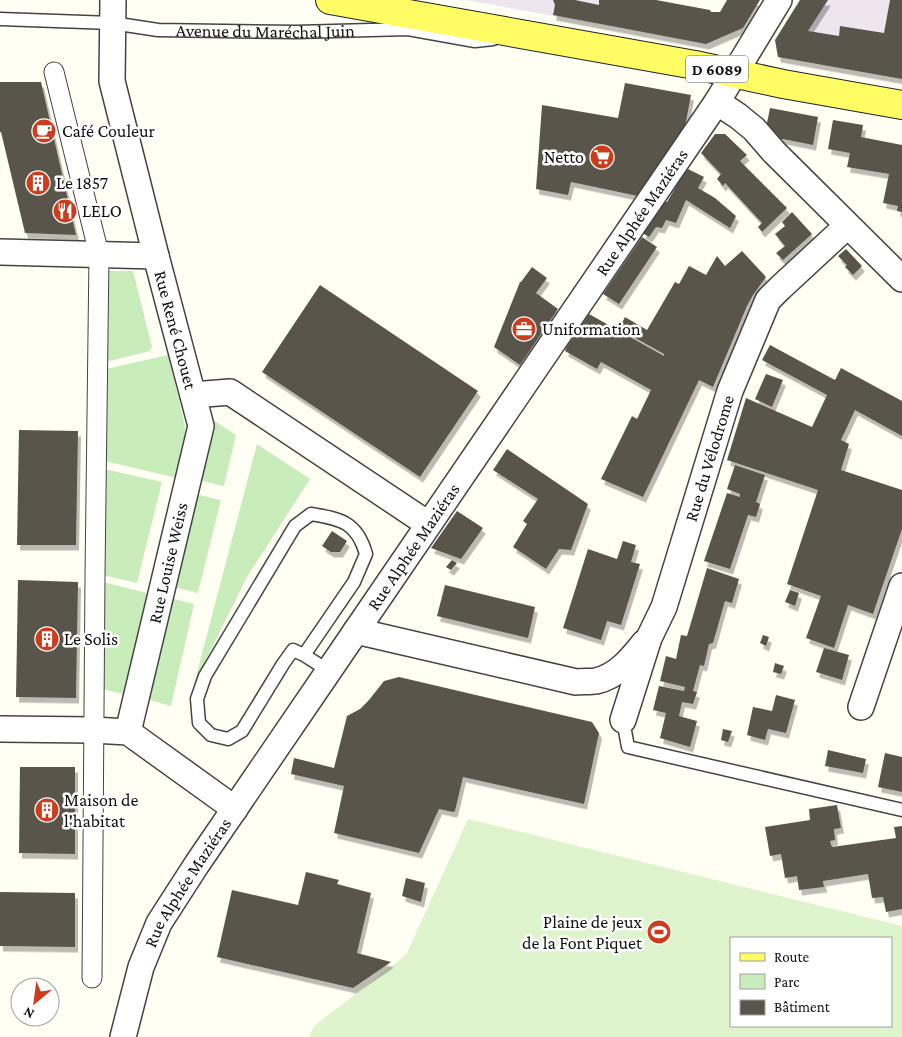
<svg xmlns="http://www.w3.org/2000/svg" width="902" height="1037" font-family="'Crimson Pro',serif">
<defs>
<filter id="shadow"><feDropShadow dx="3" dy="5.5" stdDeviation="0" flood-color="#0004"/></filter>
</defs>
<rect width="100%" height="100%" fill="#fffff4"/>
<path fill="#efe5ee" d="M466,0H599L597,24Z
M800,0H902V79L778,57L775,40Z"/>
<path fill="#c9edba" d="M106,271H133L152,347L150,351L106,362Z
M168,355L184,421L186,436L177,478L105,461L106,369Z
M213,420L236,435L224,486L198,480Z
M257,444L310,479L247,577L194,684Z
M104,469L162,482L137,583L103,575Z
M195,494L221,500L198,593L174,587Z
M103,582L151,594L126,695L103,689Z
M170,598L194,604L171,706L146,699Z"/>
<path fill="#ddf4cc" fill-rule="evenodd" d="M468,819L902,926V1037H309L314,1026L406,955ZM731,938H891V1026H731Z"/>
<path fill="#5a554c" filter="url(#shadow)" d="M553,0H575L599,5V0H656L710,10L711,12H720L727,0H760L743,28L706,44L553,15L555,5Z
M800,0H828L808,31L839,36L840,26L884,33L890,0H902V79L778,57L775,40Z
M0,82H41L76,235L25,233L1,132H0Z
M625,83L691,95L685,127L638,196L571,182L568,195L536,189L542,105L618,118Z
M770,108L818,117L813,145L783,139L779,140L766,128Z
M833,120L863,125L861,137L902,145V212L897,211L898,206L883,203L889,174L847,167L850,153L828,149Z
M715,134H725L747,155L740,161L787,208L762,232L758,227L762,223L725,183L723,186L717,179L721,174L701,153Z
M688,169L704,177L698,188L715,198L736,216L730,228L686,200L676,223L666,220L662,228L656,227L649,237L644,234L642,233L662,201L667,202L681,178Z
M792,212L812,234L783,260L776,253L785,246L775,234L785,226L782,222Z
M642,237L657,247L619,304L603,294Z
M846,249L862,266L853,275L845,267L847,265L838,256Z
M742,251L766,277L753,295L747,306L713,387L699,380L643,497L601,479L632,416L637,419L651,390L601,362L597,369L565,351L566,348L589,314L664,356V354L619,329L625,317L647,330L675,282L679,284L689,266L706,275L717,256L725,266Z
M532,267L547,278L536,293L558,309L520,365L494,347L520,282H521Z
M320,285L478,391L420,477L262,372Z
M770,345L835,380L841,368L902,401V436L855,410L841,440L849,444L841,470L902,490V529L873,614L848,605L834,648L806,638L821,596L787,584L818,490L727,460L746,398L812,427L827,395L762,360Z
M766,374L783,380L772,407L755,399Z
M19,430L78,431L76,545H17Z
M507,449L588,504L571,550L559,549L546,569L513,547L527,524L523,521L538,499L493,470Z
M735,465L765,475L756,502L760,504L756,517L748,515L730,569L704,561L727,493L740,497V494L727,489Z
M457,511L483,528L461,559L431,548Z
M332,531L347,541L340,552H331L322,546Z
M623,541L636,545L631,562L640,564L621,625L607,621L601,640L563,628L588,549L617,559Z
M452,560L457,563L451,570L446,567Z
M707,568L739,579L732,603L725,601L713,643L709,644L704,666L700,665L693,691L697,692L693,704L682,702L679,716L697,721L690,747L660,738L666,713L653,710L659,686L684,691L685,687L660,681L666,656L676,659L681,635L687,636Z
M18,580L78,582L76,698L16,697Z
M445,585L535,607L528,638L437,616Z
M790,590L799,593L795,606L785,602Z
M763,635L769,637L766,646L760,643Z
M824,648L849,655L842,680L816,672Z
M775,663L784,666L781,674L773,672Z
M399,677L592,722L599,733L584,804L463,777L455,811L453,812L439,809L419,853L334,833L344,786L291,774L294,758L334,768L347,716L360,709L369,700L384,681Z
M776,695L795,700L786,733L768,729L765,740L747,735L753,707L772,711Z
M723,729L732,731L728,742L721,740Z
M828,750L866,759L863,773L825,766Z
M885,753L902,757V792L878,787Z
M20,767H75V854L19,853Z
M837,805L841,828L834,829L835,840L830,841L832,847L896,838L894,827L902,826V909L886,912L883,897L872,898L868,874L823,881L824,887L799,890L797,876L785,878L781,854L770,856L765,827L810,820L809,809Z
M306,872L339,880L337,884L371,893L357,953L391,962L353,988L217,957L232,890L298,905Z
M406,878L425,883L421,902L402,896Z
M0,892L75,893V947L0,946Z"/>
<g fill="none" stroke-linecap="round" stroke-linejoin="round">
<defs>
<g id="service">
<path id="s1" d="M0,19L112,23L158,30L296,32L408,29L475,41L493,39"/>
<path d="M304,655L293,650L283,664L242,731L228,739L211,735L199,723L197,699L205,676L295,526L311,514C341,519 357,522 366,554L354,582L304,655L329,671"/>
<path d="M623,720L628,747L902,810"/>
</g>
<path id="pedestrian" d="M54,72L99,254L95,576L92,978"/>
<g id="minor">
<path id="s2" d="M113,0L112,81L156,256L201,426L128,732"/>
<path d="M717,102L738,116L754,129L774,152L902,279"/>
<path d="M0,252L156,256"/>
<path d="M193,395L230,392L428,524"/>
<path d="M356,631L576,682C583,681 590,682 596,681C618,676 631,659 644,643"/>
<path d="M861,707L902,586"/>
<path id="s3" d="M623,720L649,638L664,607L730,391L768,300L780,288L847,226"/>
<path d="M0,729L93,730L128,732L235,809"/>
<path id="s4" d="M123,1037L141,967L159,923L197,864L356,631L717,102L779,0"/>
</g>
<path id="primary" d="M330,0L695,65L783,84L902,105"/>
</defs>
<use href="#service" stroke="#444" stroke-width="15"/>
<use href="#pedestrian" stroke="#444" stroke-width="21"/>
<use href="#minor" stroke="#444" stroke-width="28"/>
<use href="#primary" stroke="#222" stroke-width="30"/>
<use href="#service" stroke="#fff" stroke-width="12"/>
<use href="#pedestrian" stroke="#fff" stroke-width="19"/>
<use href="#minor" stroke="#fff" stroke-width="25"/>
<use href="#primary" stroke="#fffc64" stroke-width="28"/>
</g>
<defs>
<symbol id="cafe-disc" viewBox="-11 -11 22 22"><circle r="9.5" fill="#cc3c1d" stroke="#fff"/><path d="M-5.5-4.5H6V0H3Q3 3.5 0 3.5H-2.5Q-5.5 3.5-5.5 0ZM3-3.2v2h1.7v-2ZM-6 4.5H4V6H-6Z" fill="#fff"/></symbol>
<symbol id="supermarket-disc" viewBox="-11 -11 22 22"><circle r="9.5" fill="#cc3c1d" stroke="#fff"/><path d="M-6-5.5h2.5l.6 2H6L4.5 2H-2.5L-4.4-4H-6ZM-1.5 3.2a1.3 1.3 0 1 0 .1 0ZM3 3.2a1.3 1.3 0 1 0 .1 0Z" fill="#fff"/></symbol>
<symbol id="building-disc" viewBox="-11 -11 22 22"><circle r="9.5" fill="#cc3c1d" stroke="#fff"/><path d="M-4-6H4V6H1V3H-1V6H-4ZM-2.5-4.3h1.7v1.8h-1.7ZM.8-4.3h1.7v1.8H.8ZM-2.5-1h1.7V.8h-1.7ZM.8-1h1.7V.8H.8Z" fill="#fff"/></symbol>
<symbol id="restaurant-disc" viewBox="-11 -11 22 22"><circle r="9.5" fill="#cc3c1d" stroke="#fff"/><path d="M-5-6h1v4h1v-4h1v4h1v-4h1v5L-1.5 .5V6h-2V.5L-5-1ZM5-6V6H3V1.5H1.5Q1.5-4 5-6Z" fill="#fff"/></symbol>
<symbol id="office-disc" viewBox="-11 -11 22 22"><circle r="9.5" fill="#cc3c1d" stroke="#fff"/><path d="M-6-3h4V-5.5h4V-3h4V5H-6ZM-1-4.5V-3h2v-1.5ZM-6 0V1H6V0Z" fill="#fff"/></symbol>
<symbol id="stadium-disc" viewBox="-11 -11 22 22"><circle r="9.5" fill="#cc3c1d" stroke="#fff"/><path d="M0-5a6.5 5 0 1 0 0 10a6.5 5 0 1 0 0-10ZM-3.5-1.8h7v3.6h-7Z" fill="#fff"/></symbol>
</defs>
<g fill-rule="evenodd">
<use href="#cafe-disc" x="30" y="117" width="28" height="28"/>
<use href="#supermarket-disc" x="588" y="143" width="28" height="28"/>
<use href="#building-disc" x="24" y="169" width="28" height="28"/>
<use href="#restaurant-disc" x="51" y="197" width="28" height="28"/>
<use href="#office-disc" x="510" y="315" width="28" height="28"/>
<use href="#building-disc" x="33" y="625" width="28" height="28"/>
<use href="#building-disc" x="33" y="796" width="28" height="28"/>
<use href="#stadium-disc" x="645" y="918" width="28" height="28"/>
</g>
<g text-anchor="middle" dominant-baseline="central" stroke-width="5" stroke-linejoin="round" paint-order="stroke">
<rect fill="#fff" stroke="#585858" stroke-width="1" x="686" y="55.5" width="62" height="27" rx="4"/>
<g font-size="16" font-weight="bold" fill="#111">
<text x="717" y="69">D 6089</text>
</g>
<g font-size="18" fill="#111" stroke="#fff">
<text stroke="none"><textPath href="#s1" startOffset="266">Avenue du Maréchal Juin</textPath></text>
<text stroke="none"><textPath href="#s4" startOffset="979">Rue Alphée Maziéras</textPath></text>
<text stroke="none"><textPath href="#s2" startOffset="338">Rue René Chouet</textPath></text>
<text stroke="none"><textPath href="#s3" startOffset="276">Rue du Vélodrome</textPath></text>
<text stroke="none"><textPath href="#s4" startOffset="574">Rue Alphée Maziéras</textPath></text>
<text transform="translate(168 563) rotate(-77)">Rue Louise Weiss</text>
<text stroke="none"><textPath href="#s4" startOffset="169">Rue Alphée Maziéras</textPath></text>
</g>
<g font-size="18" fill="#111" stroke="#fff" text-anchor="start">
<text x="62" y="131">Café Couleur</text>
<text x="584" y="157" text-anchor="end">Netto</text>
<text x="56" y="183">Le 1857</text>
<text x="82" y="211">LELO</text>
<text x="542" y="329">Uniformation</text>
<text x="64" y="639">Le Solis</text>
<text x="64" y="800">Maison de<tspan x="64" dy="21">l'habitat</tspan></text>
<text x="642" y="922" text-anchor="end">Plaine de jeux<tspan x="642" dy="21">de la Font Piquet</tspan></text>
</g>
</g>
<rect x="730" y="937" width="162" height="90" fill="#ffffff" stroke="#a0a0a0"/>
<rect x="740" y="953" width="25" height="8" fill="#fffc64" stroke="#a0a0a0"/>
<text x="774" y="962" font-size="15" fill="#111111">Route</text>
<rect x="740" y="974" width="25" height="15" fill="#c9edba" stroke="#a0a0a0"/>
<text x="774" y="987" font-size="15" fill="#111111">Parc</text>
<rect x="740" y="1000" width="25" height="15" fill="#5a554c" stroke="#a0a0a0"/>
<text x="774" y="1012" font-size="15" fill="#111111">Bâtiment</text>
<g transform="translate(35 1002) rotate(209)"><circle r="24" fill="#ffffff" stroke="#a0a0a0"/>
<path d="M0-4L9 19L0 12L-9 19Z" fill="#cc3c1d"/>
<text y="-8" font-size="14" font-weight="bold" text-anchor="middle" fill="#111111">N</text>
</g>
</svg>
